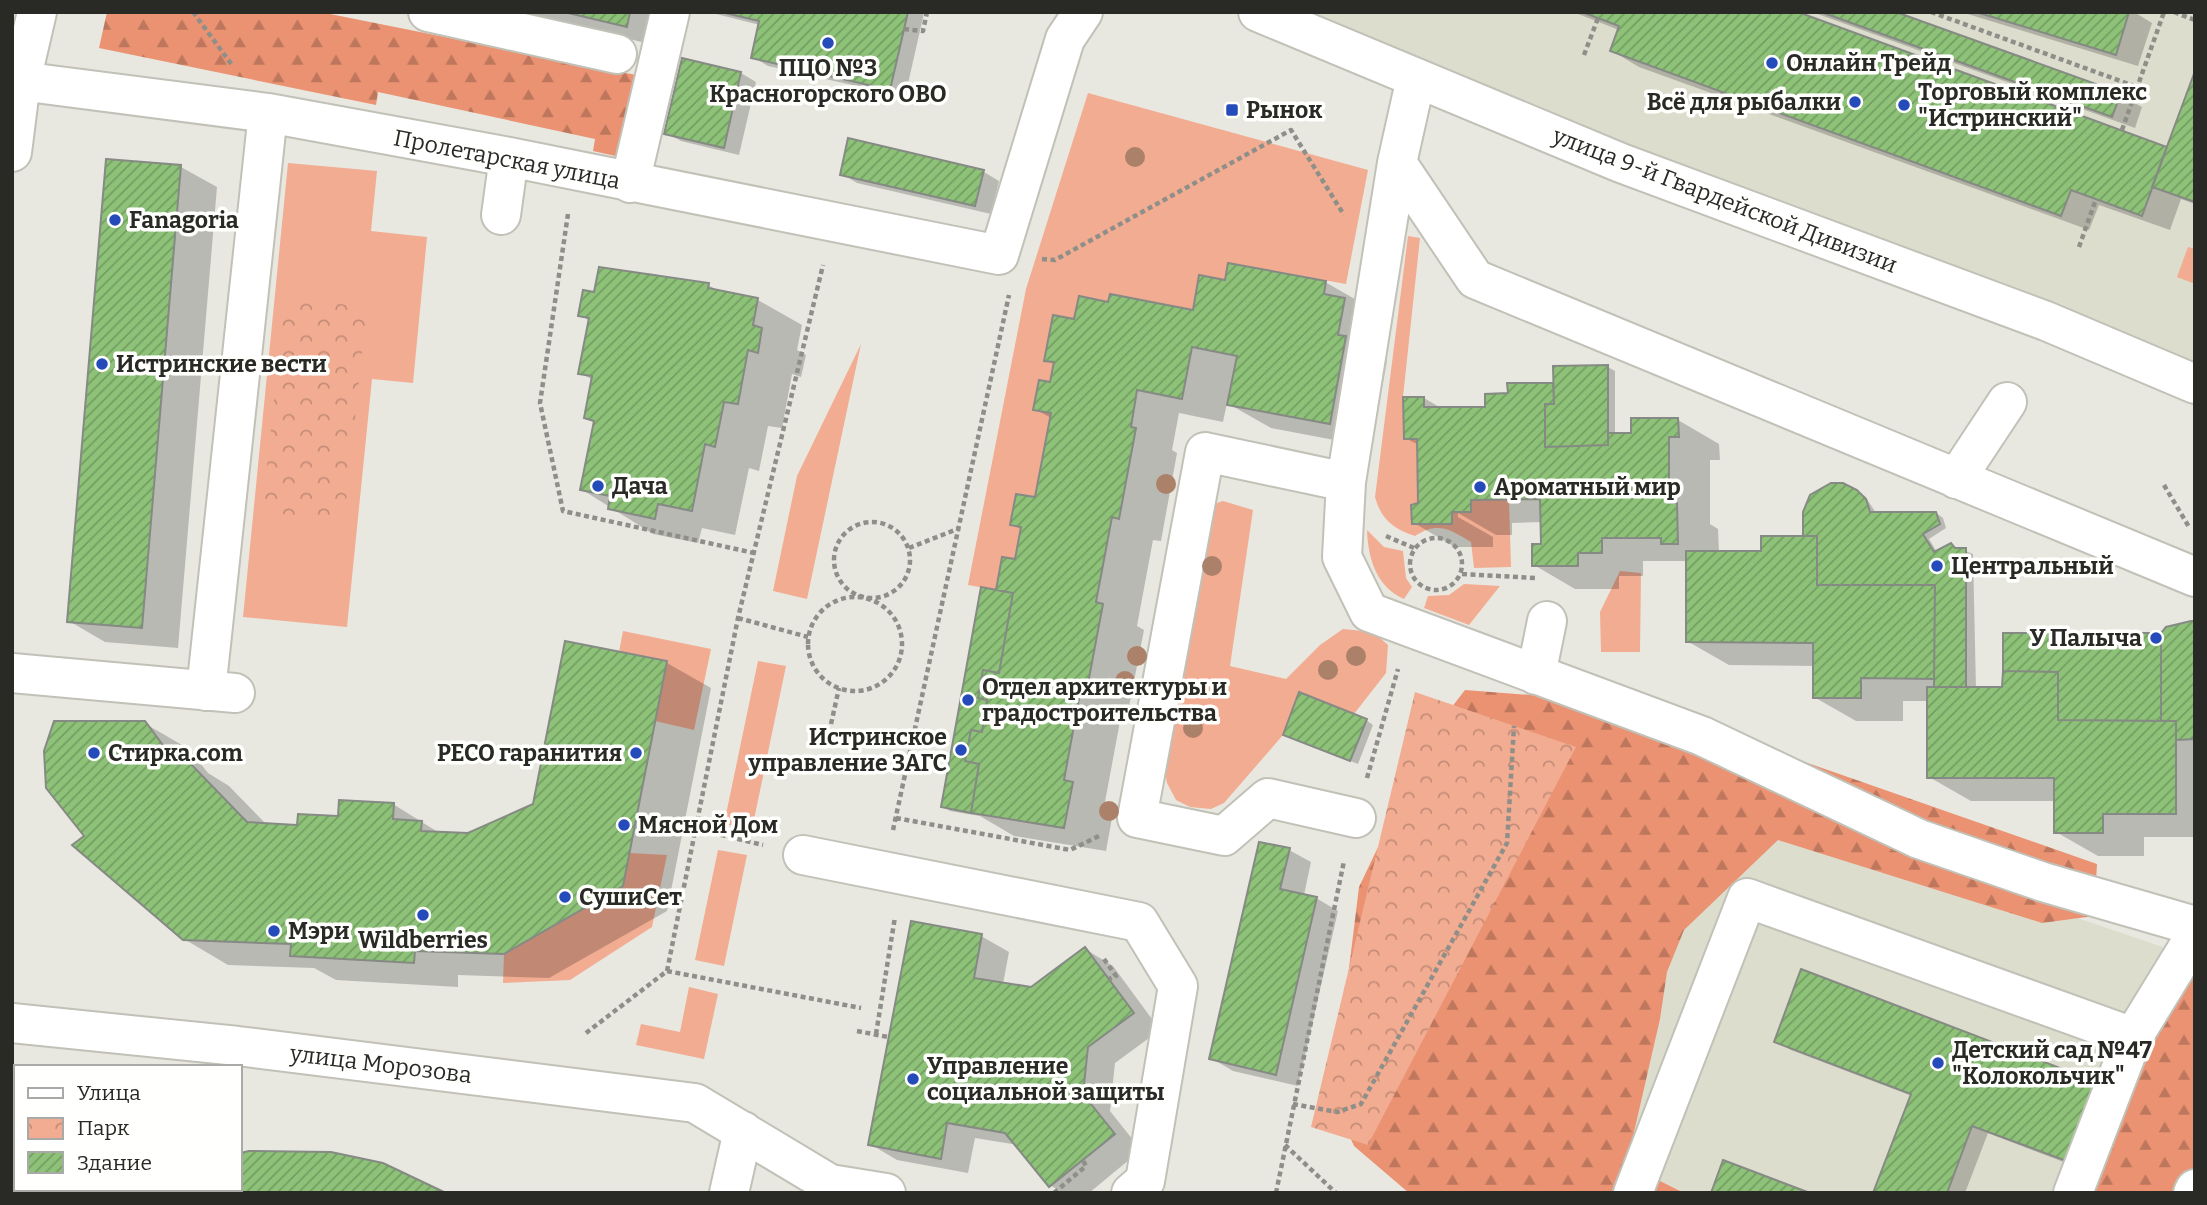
<svg xmlns="http://www.w3.org/2000/svg" width="2207" height="1205" font-family="Bitter,serif">
<defs>
<pattern id="forest-firs" width="22" height="20" patternUnits="userSpaceOnUse" patternTransform="scale(1.75)"><rect width="22" height="20" fill="#ea9272"/><path d="M5 1l3.5 6h-7zM16 11l3.5 6h-7z" fill="#be775d"/></pattern>
<pattern id="park-crowns" width="20" height="18" patternUnits="userSpaceOnUse" patternTransform="scale(1.75)"><rect width="20" height="18" fill="#f2ac92"/><path d="M2 6a3 3 0 1 1 6 0M12 15a3 3 0 1 1 6 0" fill="none" stroke="#c48c77"/></pattern>
<pattern id="building-hatch" width="6" height="6" patternUnits="userSpaceOnUse" patternTransform="scale(1.75)"><rect width="6" height="6" fill="#8dc278"/><path d="M-1 1l2-2M0 6l6-6M5 7l2-2" fill="none" stroke="#739e62"/></pattern>
</defs>
<rect width="100%" height="100%" fill="#e8e8e0"/>
<path fill="#ddddcd" d="M1256,12H2195V384Z
M1576,747L2195,958V1129L2168,1193H1497Z"/>
<path fill="#f2ac92" d="M1088,93L1368,170L1346,284L1228,263L1225,280L1199,276L1193,310L1110,294L1108,302L1079,297L1074,319L1053,315L1045,360L1054,362L1050,382L1039,380L1034,409L1051,413L1035,497L1016,495L1010,525L1021,527L1015,559L1002,557L996,590L968,585L1026,289Z
M288,163L377,171L371,231L427,237L413,383L372,379L347,627L243,617Z
M1408,236L1420,238L1403,397L1404,438L1417,439L1418,503L1411,505L1412,524H1452V512L1471,500L1509,499L1511,567L1474,568L1471,542C1450,529 1437,521 1415,536C1393,529 1381,519 1375,497Z
M2188,247L2195,249V284L2177,277Z
M861,344L807,599L773,591L797,476Z
M1223,501L1253,510L1230,666L1286,679L1320,645L1343,629L1373,632L1388,645L1386,673L1354,714L1299,693L1283,735L1224,803L1211,809L1190,807L1176,800L1167,783L1164,767L1211,505Z
M1367,530L1384,547L1403,551L1406,578L1412,587L1404,599C1376,587 1368,558 1367,530Z
M1620,571L1641,573L1640,652H1601L1600,612Z
M1464,584L1500,586L1469,625L1424,608L1428,596L1449,595Z
M623,631L711,649L694,730L655,721L667,661L619,652Z
M758,661L786,666L752,829L724,824Z
M718,850L747,855L724,966L695,960Z
M630,853L667,855L652,927L570,980L503,983L504,954L623,886Z
M689,987L718,994L704,1059L636,1045L641,1024L680,1032Z"/>
<path fill="url(#forest-firs)" d="M107,12H320L636,75L620,157L593,151L595,139L378,92L376,105L99,48Z
M1465,690L1672,706L1719,732L2097,864L2094,916L2042,923L1778,840L1684,930L1667,972L1660,1019L1634,1132L1656,1179L1684,1193H1409L1354,1146L1333,1099L1359,887L1434,730Z
M2184,970L2195,978V1193H2091Z"/>
<path fill="url(#park-crowns)" d="M285,298L367,307L344,521L262,512Z
M1415,692L1576,747L1368,1145L1311,1127Z"/>
<path fill="#0003" d="M519,12H671L662,47Z
M708,12H923L924,13L905,97L768,66L753,57L760,25Z
M1573,12H1792L2168,149L2195,76V204L2181,199L2170,230L2099,205L2089,230L1639,67L1612,51L1619,30Z
M1812,12H1891L2120,95L2142,107L2135,128Z
M1961,12H2134L2152,23L2138,66Z
M741,73L756,82L739,155L681,141L666,133Z
M849,140L984,172L999,181L991,214L857,183L842,174Z
M181,167L217,187L178,648L105,642L69,621Z
M648,273L708,285L721,292L758,300L802,325L797,350L806,355L801,377L792,374L782,428L768,426L759,471L749,468L735,535L702,528L698,543L653,534L581,489L595,423L586,418L593,380L580,373L590,321L580,315L595,295L647,278Z
M1226,282H1325L1367,306L1380,357L1387,361L1371,447L1271,428L1227,403L1223,422L1179,413L1172,450L1177,453L1161,541L1153,540L1137,626L1144,630L1127,717L1121,716L1105,802L1114,807L1106,851L1014,836L980,816L950,811L943,806L1016,561L1022,530L1012,524L1036,499L1051,418L1035,409L1052,384L1055,365L1046,360L1076,321L1110,304L1194,312Z
M1608,367L1615,371V434H1632L1678,420L1719,444L1720,460H1710V524L1718,529L1719,552H1763L1805,538L1809,500L1819,490L1831,484L1865,496L1876,513H1936L1943,518L1946,528L1929,539L1937,552L1951,545L1973,554L1976,689H2004L2195,623V837H2144V856H2098L2056,832V801H1971L1929,777V701H1903V721H1856L1814,697V666L1729,665L1687,641L1688,561H1643V576H1619V589H1575L1534,565L1543,546L1542,522L1512,523V535H1496L1458,513V517L1493,537V547H1455L1414,523L1419,504V445L1405,438L1424,398L1441,408H1487L1509,395V385H1555Z
M566,644L667,663L711,688L667,911L549,978L458,975V987L336,980L314,968L228,965L184,939L87,836L144,723L189,749L208,773L229,786L267,825L299,826L393,804L441,834L468,835L535,805Z
M1366,720L1373,725L1358,764L1292,738Z
M1289,850L1311,862L1304,895L1316,898L1338,911L1298,1086L1233,1071L1211,1058Z
M981,936L1009,952L1003,984L1031,989L1085,949L1113,966L1160,1030L1115,1063L1110,1111L1141,1150L1089,1193H1063L1050,1185L1018,1145L975,1138L968,1173L897,1160L870,1144Z
M1802,972L2087,1171L1988,1133L1965,1193H1875L1912,1096L1791,1050L1776,1041Z"/>
<path fill="url(#building-hatch)" stroke="#868a84" stroke-width="2" d="M564,12H630L627,27Z
M721,12H908L890,90L751,58L759,21Z
M1582,12H1798L2167,147L2142,216L2071,190L2061,216L1610,51L1619,26Z
M1821,12H1896L2121,93L2112,117Z
M1976,12H2129L2116,55Z
M682,58L741,72L724,148L664,134Z
M2195,71V202L2152,187Z
M848,138L984,170L975,206L840,175Z
M106,159L181,165L142,628L67,622Z
M1228,263L1326,281L1324,294L1345,298L1338,335L1346,336L1330,424L1227,405L1237,356L1192,347L1182,399L1137,390L1131,427L1136,428L1119,519L1112,517L1096,602L1103,604L1086,694L1080,693L1064,780L1073,782L1064,828L971,813L979,764L965,761L971,730L982,732L987,700L978,698L983,670L999,673L1013,593L996,590L1002,557L1015,559L1021,527L1010,525L1016,494L1035,497L1051,413L1033,410L1039,380L1050,382L1054,362L1044,361L1053,315L1074,319L1079,296L1108,302L1110,294L1193,310L1199,275L1225,280Z
M599,267L709,283L708,288L758,298L753,325L762,328L758,353L748,350L738,404L724,402L715,447L705,444L692,511L658,504L655,519L608,509L610,496L580,490L594,421L584,418L592,376L578,374L589,318L578,316L583,290L594,292Z
M1608,365V445L1545,447V404H1554L1553,366Z
M1507,383H1553L1554,404H1545V447L1608,445V433H1631V418H1678L1679,437H1669V503H1677L1678,544H1661V538H1602V553H1578V566H1532V544H1541L1540,499L1471,500V512H1452V524H1412L1411,505L1418,503L1417,439H1404L1403,397H1424V407H1485V394L1508,393Z
M1831,483H1843L1857,490L1866,499L1870,512H1936L1940,524L1923,534L1934,552L1951,543L1955,548H1966V687H1934L1935,585H1817V536H1803V512L1810,495Z
M1761,536H1817V585H1935L1934,679L1861,678V698H1813V643L1686,642V551H1761Z
M981,587L1013,593L999,673L983,670L978,698L987,700L982,732L971,730L965,761L979,764L971,813L941,807Z
M2191,621H2195V739L2176,740V721H2161V633L2166,627Z
M2003,633H2161V721L2058,720V672L2003,671Z
M565,641L667,661L623,886L504,954L415,951L414,963L290,956L291,944L183,940L72,845L84,836L46,788L44,751L54,721H145L177,764L185,758L247,822L297,825L298,814L338,816L339,800L394,803L393,819L422,821L421,831L468,833L533,804Z
M2003,671L2058,672V720L2176,721V814H2103V833H2054V778H1927V687H2002Z
M1299,692L1367,719L1350,761L1283,735Z
M1259,842L1290,848L1280,889L1317,897L1276,1075L1209,1059Z
M911,921L982,934L974,978L1031,987L1085,947L1134,1013L1088,1047L1083,1094L1115,1134L1049,1187L1005,1133L947,1123L941,1159L868,1145Z
M1801,969L2102,1084L2072,1163L1972,1126L1947,1193H1873L1911,1094L1774,1042Z
M249,1151L331,1152L383,1163L446,1193H132L139,1189H240V1153Z
M1723,1160L1810,1193H1711Z"/>
<g fill="none" stroke-linecap="round" stroke-linejoin="round">
<defs>
<path id="minor" d="M428,12L617,54
M12,80L268,113L509,157L999,255L1065,39L1083,12
M1397,163L1475,279L2195,577
M630,183L670,12
M501,215L509,157
M1956,479L2007,402
M1346,482L1342,557L1369,612L1702,736L1919,839L2043,882L2195,926
M12,673L235,693
M1536,675L1547,621
M206,691L268,113
M1356,818L1268,798L1224,836L1137,818L1205,452L1346,482L1397,163L1416,78
M803,855L1139,922L1178,986L1145,1181L1131,1193
M12,1023L238,1046L695,1103L830,1184L886,1193
M729,1193L743,1131
M1633,1193L1747,898L2133,1037
M2073,1193L2133,1037L2195,936
M2193,1193L2195,1189"/>
<path id="major" d="M1258,12L1621,163L2046,321L2195,384
M12,152L21,81L37,12"/>
</defs>
<use href="#minor" stroke="#c1c1b8" stroke-width="42"/>
<use href="#major" stroke="#c1c1b8" stroke-width="42"/>
<path stroke="#8f8f89" stroke-width="4.5" stroke-dasharray="5 3.5" stroke-linecap="butt" d="M193,12L232,65
M1931,12L2137,87
M2174,12L2195,20
M904,29L923,31L927,12
M1584,55L1598,18
M2122,130L2164,12
M568,214L540,403L563,511L754,553
M2079,247L2096,199
M1042,259L1055,260L1291,130L1344,215
M2164,485L2189,527
M834 560a38 38 0 1 1 76 0a38 38 0 1 1-76 0Z
M1386,536L1414,548
M1410 564a26 26 0 1 1 52 0a26 26 0 1 1-52 0Z
M909,548L960,528
M1462,574L1535,578
M808 644a47 47 0 1 1 94 0a47 47 0 1 1-94 0Z
M738,618L808,637
M831,724L839,688
M1367,778L1398,669
M896,818L1070,850L1099,836
M696,829L763,845
M893,830L1009,295
M1104,959L1116,976L1109,979
M667,971L861,1008
M857,1031L888,1037
M586,1033L667,971L738,618L823,265
M876,1034L895,917
M1293,1104L1337,1112L1361,1104L1507,843L1514,726
M1285,1145L1336,1193
M1054,1193L1086,1166L1082,1159
M1276,1193L1344,861"/>
<use href="#minor" stroke="#fff" stroke-width="38"/>
<use href="#major" stroke="#fff" stroke-width="38"/>
</g>
<g fill="#ab8169">
<circle cx="1135" cy="157" r="10"/>
<circle cx="1166" cy="484" r="10"/>
<circle cx="1212" cy="566" r="10"/>
<circle cx="1137" cy="656" r="10"/>
<circle cx="1356" cy="656" r="10"/>
<circle cx="1328" cy="670" r="10"/>
<circle cx="1125" cy="681" r="10"/>
<circle cx="1193" cy="728" r="10"/>
<circle cx="1109" cy="811" r="10"/>
</g>
<g fill="#254bba" stroke="#fffffe" stroke-width="2.5">
<circle cx="828" cy="43" r="7"/>
<circle cx="1772" cy="63" r="7"/>
<circle cx="1855" cy="102" r="7"/>
<circle cx="1904" cy="105" r="7"/>
<rect x="1225" y="103" width="14" height="14" rx="3.5"/>
<circle cx="115" cy="220" r="7"/>
<circle cx="102" cy="364" r="7"/>
<circle cx="598" cy="486" r="7"/>
<circle cx="1480" cy="487" r="7"/>
<circle cx="1937" cy="566" r="7"/>
<circle cx="2156" cy="638" r="7"/>
<circle cx="968" cy="700" r="7"/>
<circle cx="961" cy="750" r="7"/>
<circle cx="94" cy="753" r="7"/>
<circle cx="636" cy="753" r="7"/>
<circle cx="624" cy="825" r="7"/>
<circle cx="565" cy="897" r="7"/>
<circle cx="423" cy="915" r="7"/>
<circle cx="274" cy="931" r="7"/>
<circle cx="1938" cy="1063" r="7"/>
<circle cx="913" cy="1079" r="7"/>
</g>
<g text-anchor="middle" dominant-baseline="central" stroke-width="7" stroke-linejoin="round" paint-order="stroke">
<g font-size="23" font-weight="bold" fill="#292926" stroke="#fffffe" text-anchor="start">
<text x="1786" y="63">Онлайн Трейд</text>
<text x="828" y="68" text-anchor="middle">ПЦО №3<tspan x="828" dy="26">Красногорского ОВО</tspan></text>
<text x="1918" y="92">Торговый комплекс<tspan x="1918" dy="26">"Истринский"</tspan></text>
<text x="1841" y="102" text-anchor="end">Всё для рыбалки</text>
<text x="1246" y="110">Рынок</text>
<text x="129" y="220">Fanagoria</text>
<text x="116" y="364">Истринские вести</text>
<text x="612" y="486">Дача</text>
<text x="1494" y="487">Ароматный мир</text>
<text x="1951" y="566">Центральный</text>
<text x="2142" y="638" text-anchor="end">У Палыча</text>
<text x="982" y="687">Отдел архитектуры и<tspan x="982" dy="26">градостроительства</tspan></text>
<text x="947" y="737" text-anchor="end">Истринское<tspan x="947" dy="26">управление ЗАГС</tspan></text>
<text x="108" y="753">Стирка.com</text>
<text x="622" y="753" text-anchor="end">РЕСО гаранития</text>
<text x="638" y="825">Мясной Дом</text>
<text x="579" y="897">СушиСет</text>
<text x="288" y="931">Мэри</text>
<text x="423" y="940" text-anchor="middle">Wildberries</text>
<text x="1952" y="1050">Детский сад №47<tspan x="1952" dy="26">"Колокольчик"</tspan></text>
<text x="927" y="1066">Управление<tspan x="927" dy="26">социальной защиты</tspan></text>
</g>
<g font-size="23" fill="#292926" stroke="#fffffe">
<text transform="translate(507 159) rotate(11)">Пролетарская улица</text>
<text transform="translate(1725 200) rotate(21)">улица 9-й Гвардейской Дивизии</text>
<text transform="translate(381 1064) rotate(7)">улица Морозова</text>
</g>
</g>
<rect width="2207" height="1205" fill="none" stroke="#292926" stroke-width="28"/>
<rect x="14" y="1065" width="228" height="126" fill="#fffffe" stroke="#a9a9a8" stroke-width="2"/>
<rect x="28" y="1088" width="35" height="10" fill="#ffffff" stroke="#a9a9a8" stroke-width="2"/>
<text x="77" y="1100" font-size="21" fill="#292926">Улица</text>
<rect x="28" y="1118" width="35" height="21" fill="url(#park-crowns)" stroke="#a9a9a8" stroke-width="2"/>
<text x="77" y="1135" font-size="21" fill="#292926">Парк</text>
<rect x="28" y="1152" width="35" height="21" fill="url(#building-hatch)" stroke="#a9a9a8" stroke-width="2"/>
<text x="77" y="1170" font-size="21" fill="#292926">Здание</text>
</svg>
